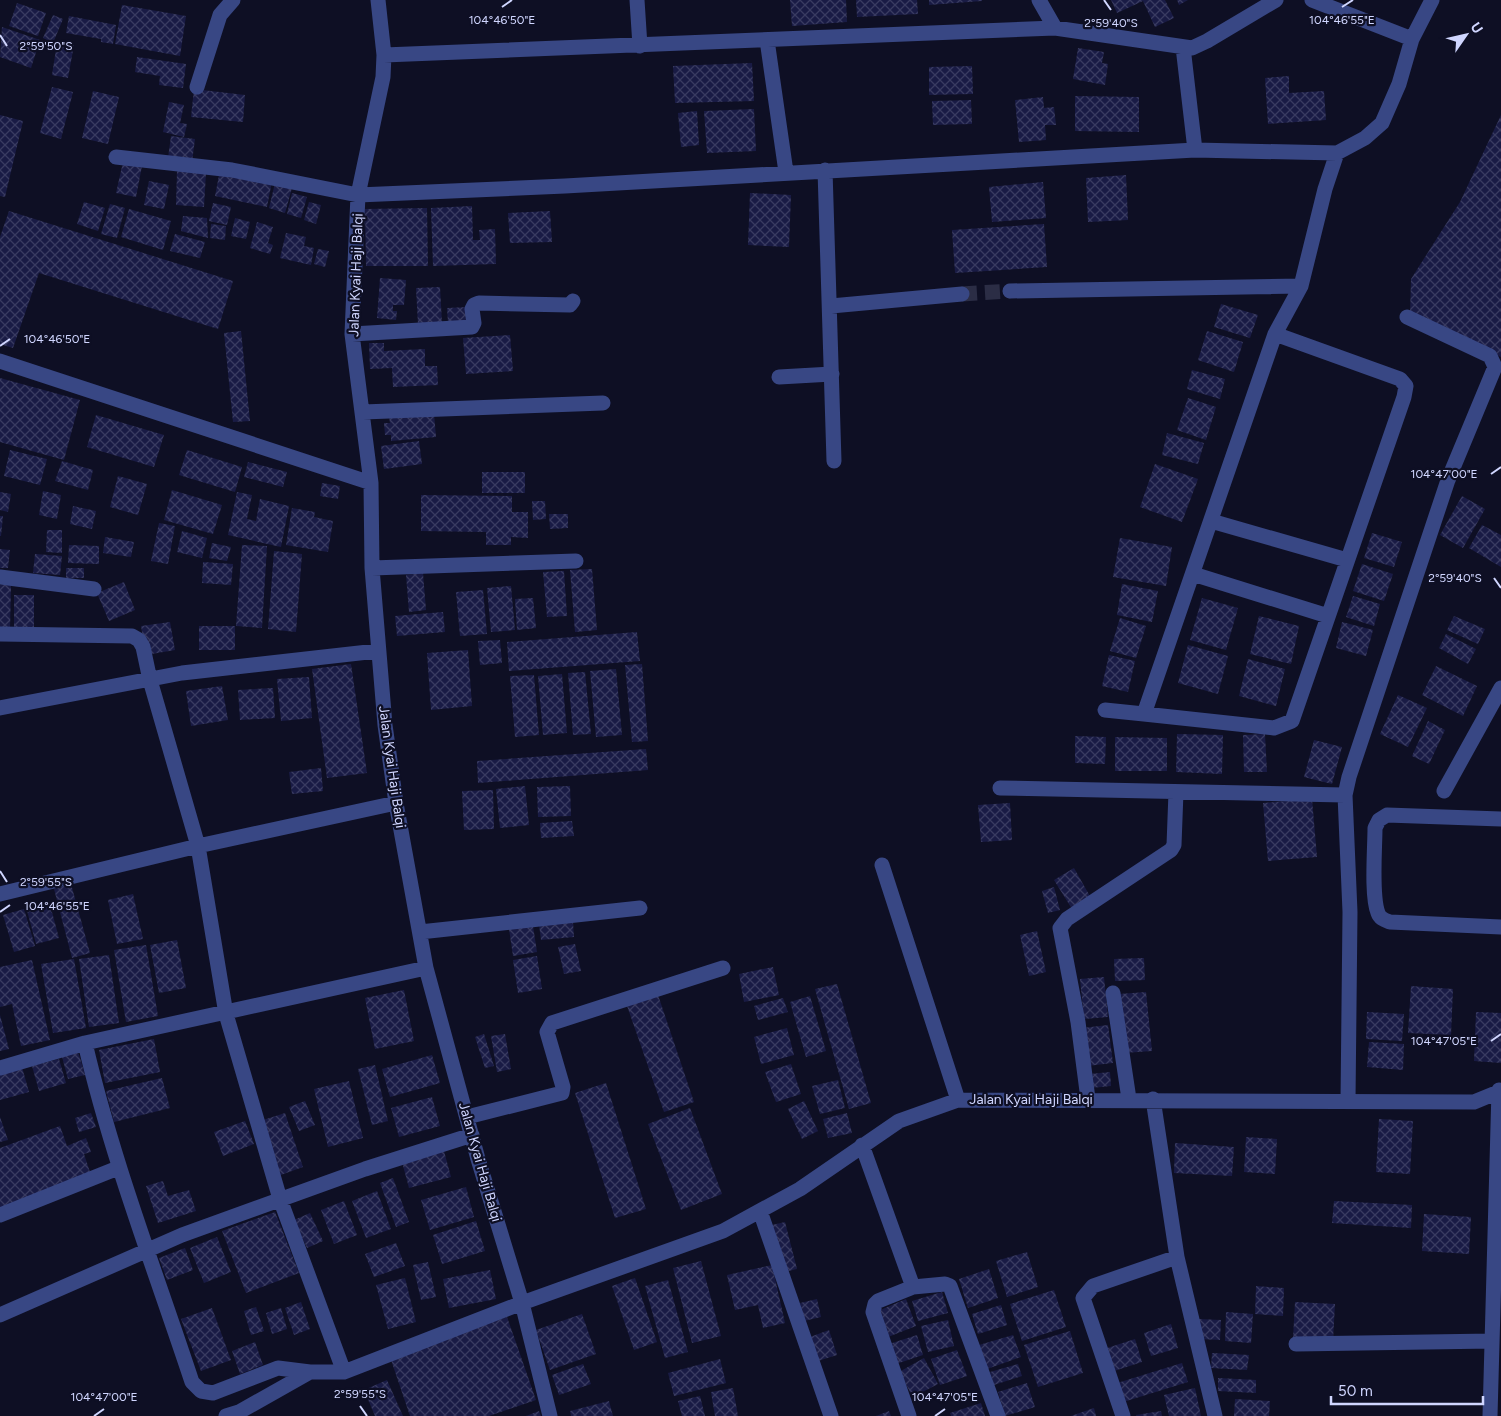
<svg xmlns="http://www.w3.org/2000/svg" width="1501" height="1416" font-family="Figtree,sans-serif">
<defs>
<pattern id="building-cross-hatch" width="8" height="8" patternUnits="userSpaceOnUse" patternTransform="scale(1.25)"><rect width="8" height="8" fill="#191b45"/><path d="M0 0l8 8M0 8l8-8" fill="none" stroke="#393b61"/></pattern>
</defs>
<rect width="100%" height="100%" fill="#0e0f24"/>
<path fill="url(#building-cross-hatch)" d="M790,0H846L847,22L792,26Z
M856,0H917L918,14L857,17Z
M929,0H982V1L929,5Z
M1111,0H1165L1174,18L1155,27L1143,1L1117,13Z
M1177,0H1188L1179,5Z
M17,3L46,13L38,36L9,26Z
M122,5L186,16L180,56L115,44Z
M53,15L63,19L53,43L43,38Z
M69,16L116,25L113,44L101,42V39L66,33Z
M2,27L40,40L31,68L0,57Z
M57,43L74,45L68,78L52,75Z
M1078,48L1104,52L1102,63L1108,64L1105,85L1073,79Z
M137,57L186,64L183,88L159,85L160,76L135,72Z
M752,63L754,101L675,103L673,66Z
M972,66L973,94L929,95V67Z
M1289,76V93L1324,91L1326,120L1268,124L1265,78Z
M52,87L73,92L61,139L40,133Z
M194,89L245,95L243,122L191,117Z
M93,91L119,97L108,144L82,138Z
M1075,96L1139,97V132L1075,131Z
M1043,97L1044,108L1054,107L1056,125H1045L1046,140L1019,142L1015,100Z
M971,100L972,124L933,125L932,101Z
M169,102L184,105L180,123L187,124L184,137L163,132Z
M754,109L756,151L707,153L704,111Z
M697,111L699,145L681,147L678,113Z
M0,115L23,121L5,197L0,196Z
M1501,115V357L1410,314L1411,279L1460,202Z
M171,136L195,139L192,162L168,158Z
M123,162L142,166L136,197L116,193Z
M220,170L272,181L267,207L215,196Z
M177,171L206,173L204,207L176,205Z
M1126,175L1128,220L1088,222L1086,178Z
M149,181L169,185L164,209L144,205Z
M1043,182L1046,218L992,222L989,187Z
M275,183L292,188L285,213L269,208Z
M292,193L307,197L301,218L287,214Z
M750,193L791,195L789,247L748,245Z
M84,202L105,208L98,231L77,224Z
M309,202L321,205L316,224L304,220Z
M213,203L231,207L227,225L209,221Z
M110,204L125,208L117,238L101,234Z
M472,206L473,240H480L479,230L495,229L496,264L433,266L431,208Z
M427,208L428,266H366L365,209Z
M129,209L171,221L163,250L121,237Z
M9,211L233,281L218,329L39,273L13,348L0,344V237Z
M550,211L552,242L510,243L508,213Z
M183,216L207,218L208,238L181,231Z
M235,218L250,222L246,239L231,236Z
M257,222L273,227L268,243L273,245L270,254L250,248Z
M211,224L226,226L225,240L210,238Z
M1044,224L1047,267L955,273L952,230Z
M286,233L306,237L304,246L314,248L311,265L280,258Z
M175,234L205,242L200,258L170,251Z
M318,249L329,251L325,267L314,264Z
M380,278L406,280L404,305H393V311H397L396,320L377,318Z
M440,287L442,323L418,325L416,288Z
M1221,304L1258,315L1250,338L1214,327Z
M467,307L468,321L448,323L447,308Z
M241,331L250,421L233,422L224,333Z
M1207,331L1243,342L1234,372L1198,360Z
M510,335L513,371L466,374L463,338Z
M369,343H384V351L425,349V366H437L438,385L393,387L392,368L370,369Z
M1192,370L1225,379L1220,399L1187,389Z
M0,378L80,400L64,460L0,442Z
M1188,398L1216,407L1206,440L1177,430Z
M434,413L436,437L391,441V435H385L384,423H390L389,416Z
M96,415L164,435L154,467L87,447Z
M1167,433L1204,443L1198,464L1162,455Z
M419,441L422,464L384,469L381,446Z
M10,450L47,459L40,485L4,476Z
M187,450L242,467L235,492L179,475Z
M62,461L93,470L88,490L55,481Z
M248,462L287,472L283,487L244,477Z
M1155,464L1198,479L1182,522L1140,507Z
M482,472H525V493H482Z
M118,476L147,484L138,515L110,507Z
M322,483L340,486L338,499L320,496Z
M172,490L222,505L213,534L164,520Z
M43,491L61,495L57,519L39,515Z
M0,492L11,494L8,512L0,510Z
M237,492L252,495L247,519L256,521L260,499L289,506L281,547L228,535Z
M421,495L512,496V512H528V538L511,537V545H486V532L421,531Z
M1462,496L1485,509L1463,548L1440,535Z
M532,501H545L546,519L533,520Z
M73,506L96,511L92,529L70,524Z
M292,508L315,512L314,517L333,521L328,552L286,545Z
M549,514H568V528L550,529Z
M0,516H3L1,536H0Z
M159,523L175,526L168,564L151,561Z
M1482,525L1501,535V567L1469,548Z
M47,530H62V553L46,552Z
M182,531L207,538L202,558L177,552Z
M1372,533L1402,542L1394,567L1364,558Z
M105,537L134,542L131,557L103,553Z
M1120,538L1172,547L1166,586L1113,577Z
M212,543L231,547L227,561L209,558Z
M69,545L99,546V564L68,563Z
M242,545L267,546L262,628L236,626Z
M0,549L10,550L8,568H0Z
M274,551L302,554L296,632L268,629Z
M35,554L62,556L60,575L33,573Z
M203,562L233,564L231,585L202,583Z
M1362,564L1393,574L1384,601L1353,591Z
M66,568H84V578H66Z
M592,569L597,630L575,632L570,570Z
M564,571L567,616L547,617L543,572Z
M423,573L426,610L409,612L406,575Z
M124,582L135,610L109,621L97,593Z
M1122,584L1158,591L1152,622L1117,615Z
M0,585H11L10,631H0Z
M511,586L515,630L491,632L487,588Z
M483,590L487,634L460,636L456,592Z
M14,595H34V628H14Z
M1353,596L1380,604L1374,626L1346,617Z
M533,598L536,628L517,630L515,599Z
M1202,598L1238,608L1226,650L1190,640Z
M443,612L445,632L397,636L395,616Z
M1259,616L1299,626L1291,664L1250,654Z
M1454,616L1485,629L1478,644L1447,630Z
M1120,618L1146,626L1136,658L1110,651Z
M170,622L175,650L146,655L141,626Z
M1342,622L1373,630L1366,656L1336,648Z
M199,626H235V650H199Z
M637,632L640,661L509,671L507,642Z
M1446,634L1476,649L1468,664L1439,648Z
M500,640L502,663L480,665L478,641Z
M1188,645L1228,656L1218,694L1178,683Z
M468,650L472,706L431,710L427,653Z
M1109,655L1135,661L1128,692L1102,686Z
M1248,659L1285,669L1276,706L1239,696Z
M351,664L367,773L327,778L312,669Z
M642,664L648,741L632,742L625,665Z
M1436,666L1477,686L1463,716L1422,695Z
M616,669L622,735L596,737L590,671Z
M585,672L591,734L573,735L568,673Z
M562,674L567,733L543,735L538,676Z
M534,675L539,735L515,737L510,676Z
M309,677L312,718L281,721L277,679Z
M222,686L228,720L191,726L186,691Z
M273,688L275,718L240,720L238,690Z
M1398,695L1427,708L1408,747L1380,734Z
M1428,721L1445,730L1429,764L1412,756Z
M1177,734L1223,735L1222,774L1176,772Z
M1265,734L1267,772H1244L1243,735Z
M1075,736L1106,737L1105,764L1075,763Z
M1115,737L1167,738V771H1115Z
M1314,740L1342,747L1332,784L1304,777Z
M646,749L648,770L478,783L477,761Z
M321,768L323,791L292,794L289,772Z
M525,786L529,825L500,828L496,789Z
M570,786L571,816L538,817L537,787Z
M493,790L494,829L464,830L462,791Z
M1312,799L1317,857L1268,861L1263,803Z
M1010,803L1012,840L981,842L978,805Z
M572,821L574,836L541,838L540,823Z
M1074,868L1091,898L1072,909L1054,880Z
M71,884L90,953L72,958L54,889Z
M1054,887L1060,910L1048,913L1042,891Z
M133,894L143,939L117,944L108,900Z
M49,901L59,938L36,944L26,907Z
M24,909L35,946L14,952L3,915Z
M573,922L574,937L541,940L539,924Z
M533,926L537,952L513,956L509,929Z
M1037,931L1046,972L1029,976L1020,935Z
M177,940L186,988L159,993L150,945Z
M575,944L581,971L564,974L558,947Z
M146,945L158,1016L126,1022L114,950Z
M109,955L119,1023L89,1027L79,959Z
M537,956L542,989L518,993L513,960Z
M1144,958L1145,980L1115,981L1114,959Z
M74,959L86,1028L53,1033L41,964Z
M32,960L50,1040L21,1046L12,1004L0,1007V967Z
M773,967L779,995L744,1002L739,974Z
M1104,977L1108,1017L1084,1019L1080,979Z
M837,984L871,1103L849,1109L815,989Z
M1411,986L1453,989L1451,1035L1408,1033Z
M404,990L414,1041L375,1049L365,998Z
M657,992L694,1102L664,1112L626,1003Z
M1146,992L1152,1051L1124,1053L1119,994Z
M810,996L826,1051L806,1057L790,1002Z
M783,998L788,1012L758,1020L754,1006Z
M1367,1012L1404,1014L1402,1041L1366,1039Z
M1476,1012L1501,1013V1063L1474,1061Z
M0,1015L9,1049L0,1051Z
M1108,1025L1113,1063L1087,1066L1082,1028Z
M787,1028L794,1055L761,1064L754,1037Z
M484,1034L494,1066L485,1068L475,1037Z
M505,1034L511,1069L497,1072L491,1036Z
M154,1039L160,1072L105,1083L99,1050Z
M1369,1042L1404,1044L1403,1070L1367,1067Z
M77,1048L85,1075L68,1079L61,1053Z
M432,1055L440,1083L390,1097L382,1069Z
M59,1059L66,1083L39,1091L32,1066Z
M791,1064L801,1094L776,1102L765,1072Z
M375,1065L388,1121L372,1125L358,1069Z
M22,1067L29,1092L0,1100V1072Z
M1110,1072L1111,1086L1091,1088L1090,1074Z
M162,1078L170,1108L114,1122L106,1091Z
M838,1080L845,1108L820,1114L812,1086Z
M349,1081L363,1138L328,1147L314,1089Z
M606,1083L646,1209L615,1218L575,1093Z
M432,1097L440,1126L399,1137L391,1108Z
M305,1101L315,1125L299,1131L289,1107Z
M804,1101L818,1131L802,1139L788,1109Z
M690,1108L722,1194L681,1210L648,1124Z
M91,1113L96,1127L79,1132L75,1118Z
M285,1113L303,1167L278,1176L260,1121Z
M847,1113L852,1133L828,1138L823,1119Z
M0,1117L8,1140L0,1142Z
M1379,1119L1413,1121L1410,1174L1376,1172Z
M245,1121L254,1144L223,1156L214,1132Z
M60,1126L67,1146L86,1138L91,1152L84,1154L91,1175L0,1209V1148Z
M1246,1137L1277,1139L1275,1174L1244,1172Z
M1175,1143L1234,1147L1232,1176L1174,1173Z
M444,1151L451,1177L409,1188L402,1162Z
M393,1178L409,1222L396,1227L380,1183Z
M163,1181L168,1196L189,1190L196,1211L158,1223L146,1186Z
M466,1187L474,1217L430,1230L421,1200Z
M377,1191L391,1229L366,1238L352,1201Z
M344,1201L357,1235L334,1244L321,1210Z
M1334,1201L1412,1205L1411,1228L1332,1223Z
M275,1212L299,1273L246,1293L222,1231Z
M310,1213L323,1241L307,1248L294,1220Z
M1424,1214L1471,1217L1469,1254L1422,1251Z
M476,1221L485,1251L442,1264L433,1235Z
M785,1222L797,1269L784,1272L772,1225Z
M217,1237L231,1272L204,1283L190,1248Z
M396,1243L405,1266L374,1277L365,1254Z
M185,1248L193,1270L167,1280L159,1258Z
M1027,1252L1038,1287L1007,1297L996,1261Z
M701,1261L721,1336L692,1343L673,1268Z
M428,1262L436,1297L421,1300L413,1265Z
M772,1265L785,1323L763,1328L758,1305L735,1310L727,1275Z
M989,1269L998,1298L968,1308L959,1279Z
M490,1270L496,1299L449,1308L443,1279Z
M405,1278L416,1322L388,1329L376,1285Z
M635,1278L657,1342L634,1350L612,1286Z
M668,1280L688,1352L665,1358L645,1286Z
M1256,1286L1284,1288L1283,1316L1255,1314Z
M1054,1290L1066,1327L1022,1341L1010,1304Z
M942,1292L948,1313L918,1321L912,1301Z
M817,1299L821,1317L804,1321L800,1303Z
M906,1299L916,1326L888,1337L878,1311Z
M301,1302L310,1329L294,1335L285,1308Z
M1295,1302L1335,1304L1333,1341L1293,1339Z
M1001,1305L1007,1325L978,1334L972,1314Z
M256,1307L264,1331L251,1335L244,1311Z
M212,1308L231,1360L201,1371L181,1319Z
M281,1308L287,1329L272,1334L266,1313Z
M1226,1312L1253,1314L1251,1343L1225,1341Z
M582,1314L596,1354L550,1370L536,1330Z
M507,1317L536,1400L489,1416H410L390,1357Z
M1198,1319L1221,1320L1220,1340L1197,1339Z
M948,1320L954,1346L928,1352L921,1326Z
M1171,1324L1178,1348L1151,1356L1144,1333Z
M829,1330L837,1355L818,1361L810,1337Z
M1070,1331L1083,1373L1038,1387L1024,1345Z
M917,1335L923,1355L896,1364L889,1344Z
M1013,1335L1021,1357L987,1369L979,1345Z
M1135,1339L1142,1362L1111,1372L1104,1349Z
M255,1342L263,1365L240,1374L232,1351Z
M957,1350L967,1376L940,1385L931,1359Z
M1212,1353L1249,1355L1247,1370L1211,1368Z
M924,1358L938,1384L913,1397L899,1372Z
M720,1359L726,1383L674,1396L668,1373Z
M1182,1363L1188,1382L1120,1403L1114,1384Z
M583,1364L591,1384L559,1395L552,1375Z
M1018,1364L1022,1376L994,1385L990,1372Z
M1218,1378L1256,1380V1393L1218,1391Z
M387,1380L403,1416H375L364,1390Z
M1027,1383L1035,1407L1005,1416L998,1392Z
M733,1388L738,1416H715L711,1392Z
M1195,1388L1201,1416H1169L1164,1395Z
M700,1396L705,1416H682L678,1401Z
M1235,1399L1270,1401L1269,1416H1234Z
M609,1401L613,1416H571L570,1411Z
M981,1403L985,1416H951L950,1413Z
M1094,1408L1096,1416H1071Z
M539,1411L541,1416H526Z
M889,1411L891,1416H876Z
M1161,1411L1162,1416H1137L1136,1415Z"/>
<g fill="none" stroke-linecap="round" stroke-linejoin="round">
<path stroke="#2b2d45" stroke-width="15" stroke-dasharray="15 8" stroke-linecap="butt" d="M962,294L1010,291"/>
<path stroke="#384784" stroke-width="15" d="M378,0L384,55L383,77L358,195L352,334L371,483L372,568L385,725L396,803L426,968L478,1159L522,1303L550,1416
M637,0L640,46
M1039,0L1055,28
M1312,0L1412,39
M767,40L786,172
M1183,47L1195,150
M384,55L1055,28L1192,48L1207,41L1276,0
M197,87L220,15L233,0
M116,157L232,170L358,195L565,186L1195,150L1337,153L1365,138L1382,123L1399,84L1412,39L1432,0
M825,170L834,461
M1010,291L1301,286
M831,306L962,294
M352,334L472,327L474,323L472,309L474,305L479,303L570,305L573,301
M0,361L371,483
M779,377L832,374
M363,412L603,403
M1211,521L1347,560
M372,568L576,561
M1193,574L1328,616
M0,577L94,589
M0,634L132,636L139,640L143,647L150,680L198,846L226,1014L280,1199L344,1372
M0,708L182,673L377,651
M1105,710L1144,714L1275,334L1301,286L1325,189L1337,153
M1144,714L1274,728L1292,721L1404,397L1406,386L1400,379L1275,334
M1000,788L1345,795
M1444,791L1501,688
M1501,819L1387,815L1379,820L1375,828C1375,848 1371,896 1378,913C1380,919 1385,920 1390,922L1501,927
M882,865L958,1100
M0,894L198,846L396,803
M420,932L640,908
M1113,993L1129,1099
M85,1043C112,1159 155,1270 192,1382L201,1391L213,1393L278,1368L310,1372
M0,1068L85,1043L426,968
M1088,1099L1078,1022L1060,928L1067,919L1171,850L1174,845L1176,792
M1153,1099L1177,1257
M1348,1101L1350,912L1345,795L1349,777L1448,480L1495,367L1490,356L1407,317
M467,1117L562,1093L563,1087L547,1032L552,1023L723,968
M862,1145L913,1287L945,1284L950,1286L998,1416
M760,1211L831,1416
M0,1215L118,1168
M0,1315L182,1235L365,1169L472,1135
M1296,1344L1492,1341
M226,1416L239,1412L310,1372H344L522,1303L723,1231L800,1189L899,1121L958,1100L1474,1102L1501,1091
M909,1416L873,1312L875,1304L878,1301L913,1287
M1123,1416L1083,1298L1093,1286L1177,1257L1215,1416
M1490,1416L1499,1090"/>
</g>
<path fill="none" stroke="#d0d6ff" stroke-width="2" d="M1104,0L1111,10M502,7L512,0M1342,7L1353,0M0,35L7,46M0,346L10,339M1491,474L1501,467M1494,578L1501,588M0,871L7,882M0,912L10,905M1491,1041L1501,1034M360,1406L367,1416M94,1416L104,1409M935,1416L945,1409"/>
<g text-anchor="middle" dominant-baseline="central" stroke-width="4.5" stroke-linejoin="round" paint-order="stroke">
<g font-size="14" fill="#d0d6ff" stroke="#0e0f24">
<text transform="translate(356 275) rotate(-88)">Jalan Kyai Haji Balqi</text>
<text transform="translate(392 767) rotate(82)">Jalan Kyai Haji Balqi</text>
<text x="1031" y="1099">Jalan Kyai Haji Balqi</text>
<text transform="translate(480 1162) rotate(74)">Jalan Kyai Haji Balqi</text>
</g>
</g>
<g font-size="12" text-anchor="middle" fill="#d0d6ff" stroke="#0e0f24" stroke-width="4.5" stroke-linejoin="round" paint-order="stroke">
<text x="502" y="24">104°46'50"E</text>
<text x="1342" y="24">104°46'55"E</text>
<text x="1111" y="27">2°59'40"S</text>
<text x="46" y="50">2°59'50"S</text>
<text x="57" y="343">104°46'50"E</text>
<text x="1444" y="478">104°47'00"E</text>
<text x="1455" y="582">2°59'40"S</text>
<text x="46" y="886">2°59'55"S</text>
<text x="57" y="910">104°46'55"E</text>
<text x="1444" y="1045">104°47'05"E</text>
<text x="360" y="1398">2°59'55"S</text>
<text x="104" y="1401">104°47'00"E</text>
<text x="945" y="1401">104°47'05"E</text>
</g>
<g transform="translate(1466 35) rotate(56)" stroke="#0e0f24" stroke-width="4" paint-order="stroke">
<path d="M0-4L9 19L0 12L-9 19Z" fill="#d0d6ff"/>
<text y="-8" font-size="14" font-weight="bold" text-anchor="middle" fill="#d0d6ff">U</text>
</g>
<path d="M1331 1396v8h152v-8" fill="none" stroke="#d0d6ff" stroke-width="2.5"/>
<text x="1338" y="1396" font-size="15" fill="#d0d6ff" stroke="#0e0f24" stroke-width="4" paint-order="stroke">50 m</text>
</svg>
